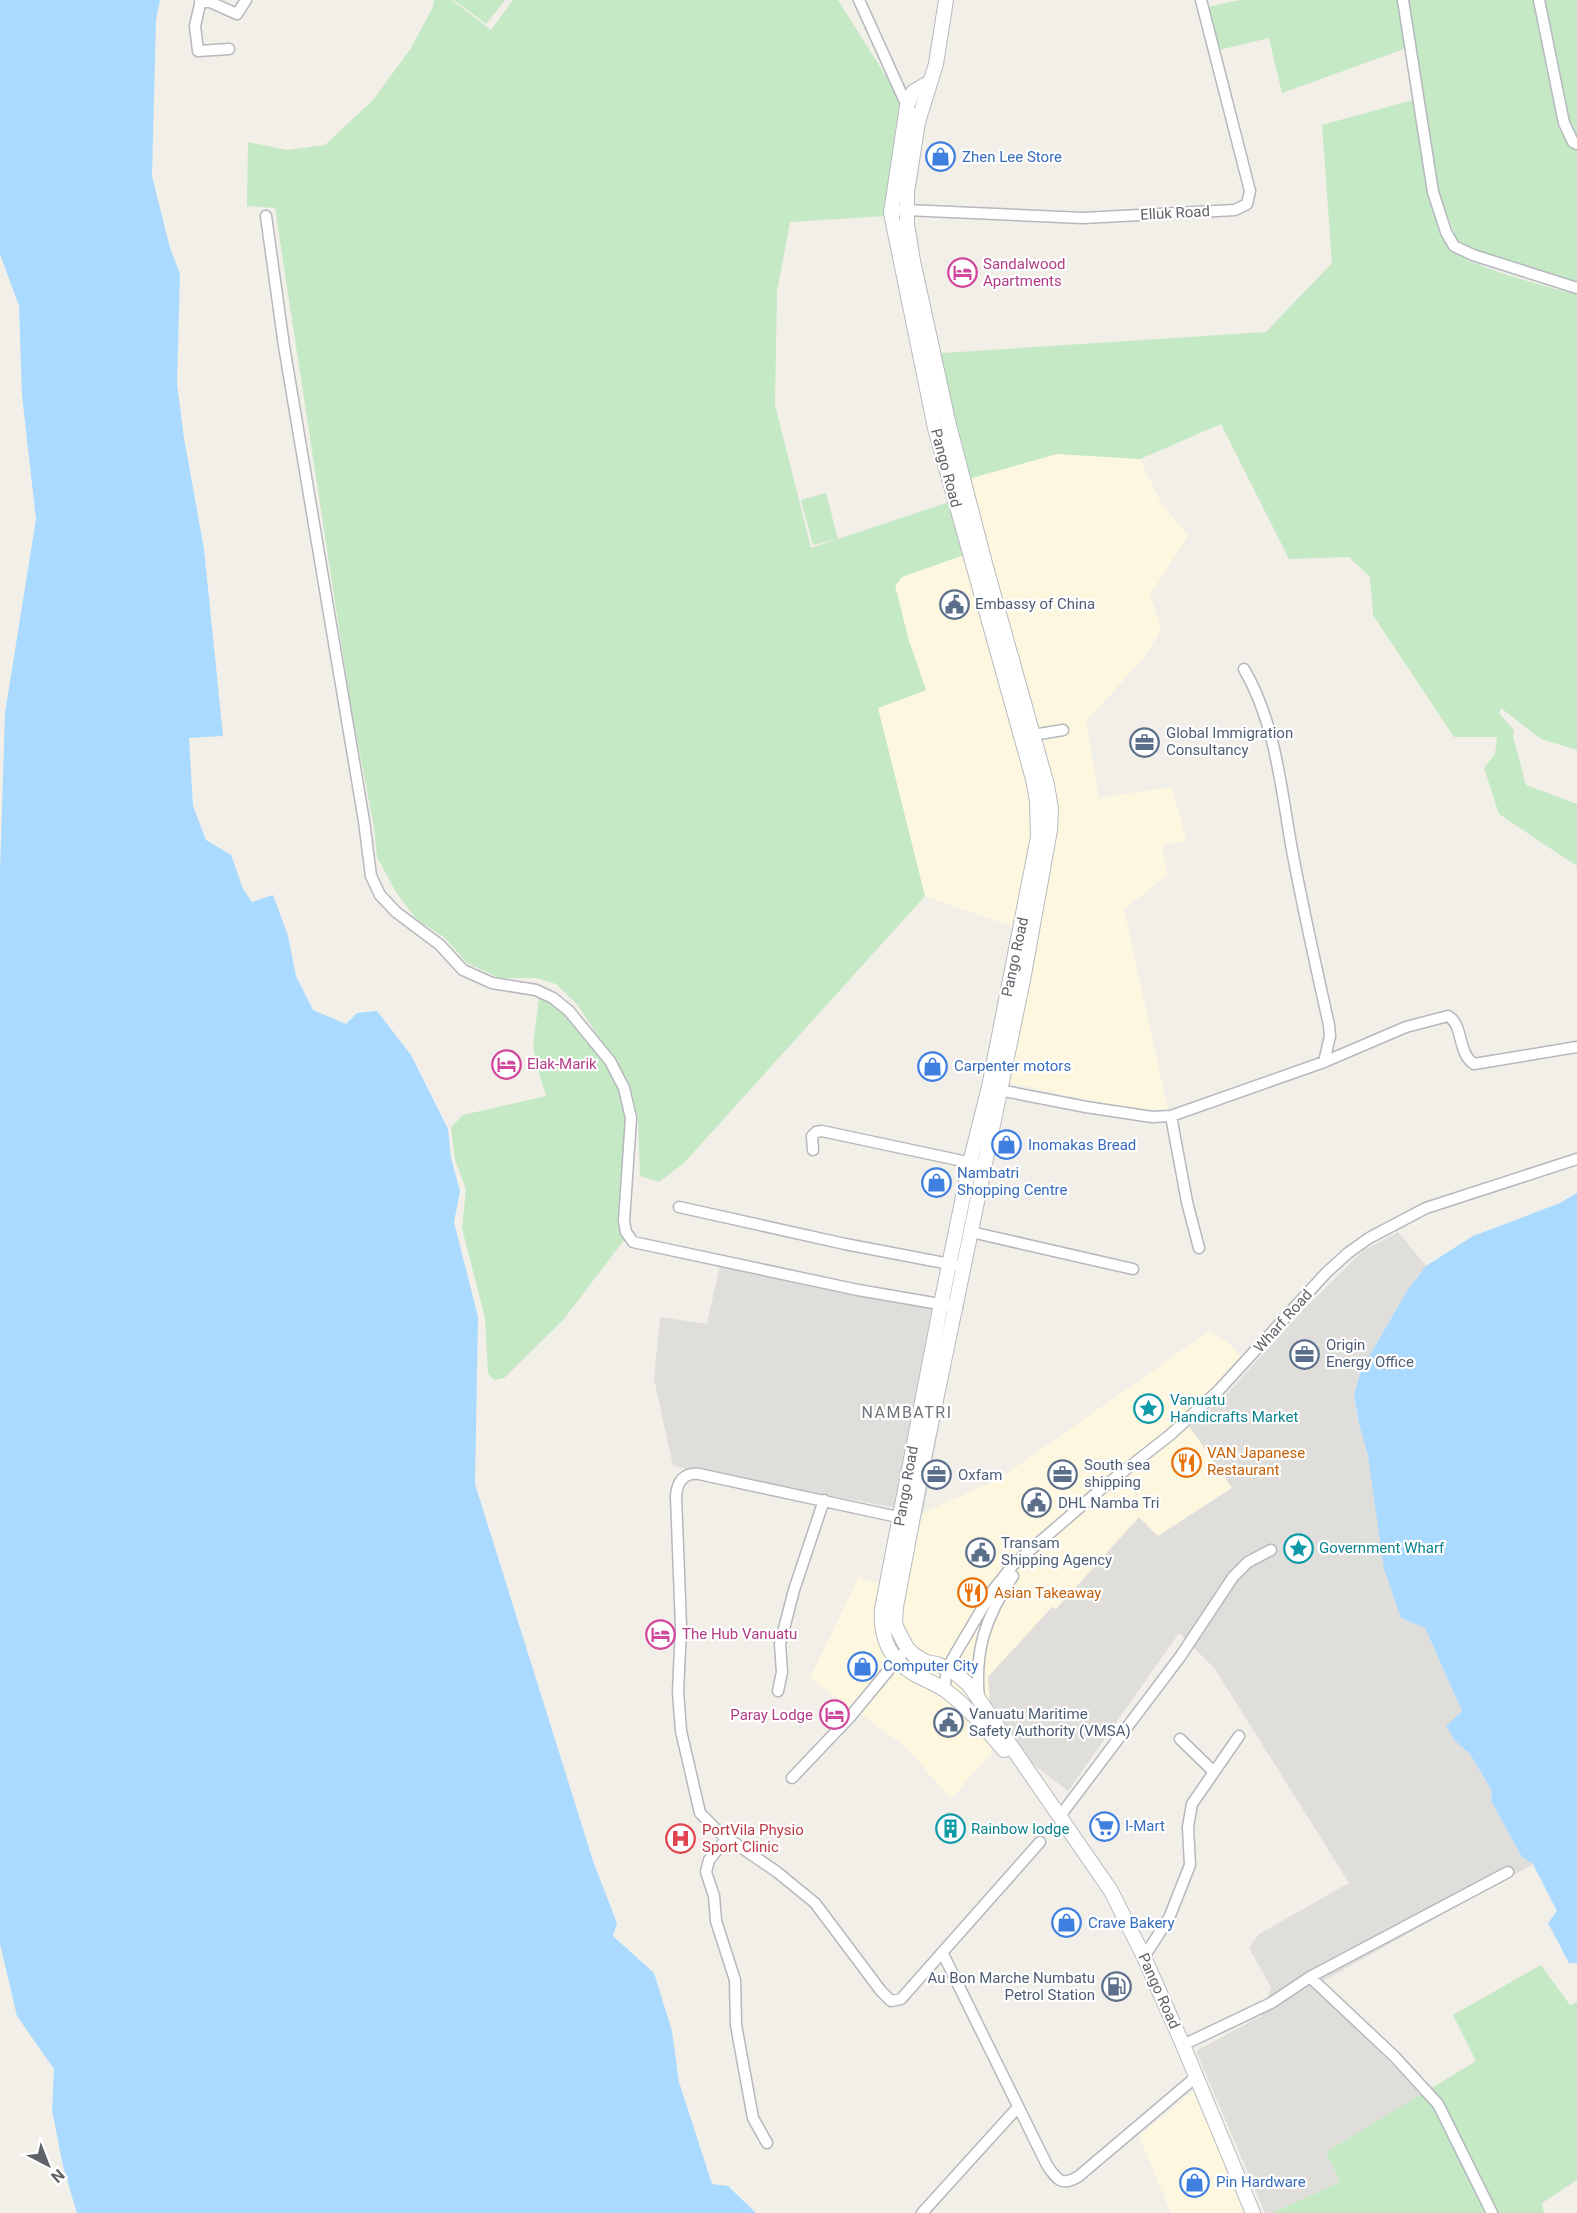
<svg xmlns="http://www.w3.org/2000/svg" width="1577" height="2213" font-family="Roboto,sans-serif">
<rect width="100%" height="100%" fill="#f1efe8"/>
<path fill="#fef7e0" d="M1057,454L1140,459L1161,503L1188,536L1150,595L1161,627L1158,635L1144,658L1086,721L1099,798L1171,787L1187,841L1162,845L1167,875L1124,909L1168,1110L1122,1107L1006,1082L1037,935L925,896L878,708L926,690L909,641L895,585L902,577L964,555L961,481Z
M1208,1332L1225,1340L1242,1357L1183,1417L1233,1487L1158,1536L1139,1518L1055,1610L1052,1607L988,1677L992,1752L951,1799L905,1746L810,1678L859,1577L904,1592L923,1513L999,1479Z
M1195,2090L1247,2213H1171L1139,2136Z"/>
<path fill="#e0deda" d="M1398,1232L1426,1266L1407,1291L1361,1370L1354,1395L1359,1424L1368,1456L1401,1618L1425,1628L1462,1711L1446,1726L1455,1741L1470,1754L1492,1791L1491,1801L1522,1857L1533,1864L1314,1986L1423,2095L1326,2152L1340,2182L1272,2213H1265L1196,2051L1261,2016L1271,1987L1249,1948L1259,1934L1349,1883L1215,1669L1179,1633L1068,1791L1032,1763L990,1705L988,1677L1052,1607L1056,1609L1139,1517L1158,1536L1232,1488L1189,1426L1224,1397L1300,1313L1363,1251Z
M720,1265L960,1315L923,1513L673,1466L654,1379L660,1317L707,1324Z"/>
<path fill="#fce8e6" d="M684,1824L697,1840L705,1834L709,1839L699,1848L695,1843L684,1852L682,1850L678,1853L666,1839Z"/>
<path fill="#c5e8c5" d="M434,0H452L491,30L513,0H838L916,124L902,215L790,222L777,291L775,405L811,548L836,539L813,545L801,500L826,493L838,539L949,502L964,555L902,577L895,586L909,641L926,690L878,708L925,896L684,1163L659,1182L640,1176L638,1119L630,1086L614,1058L595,1032L577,1004L556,984L537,978H499L467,963L444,937L416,919L396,892L377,857L374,827L351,707L275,208L247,206L248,142L287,150L325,145L374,99L411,48L433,7Z
M454,0H505L486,24Z
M1240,0H1577V285L1476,253L1458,243L1437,189L1427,193C1433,211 1438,235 1451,249C1470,268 1548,286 1577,295V750L1541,739L1501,708L1499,713L1514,730L1513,736L1526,785L1577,804V866L1499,814L1484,768L1495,754L1497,737H1454L1373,615L1370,577L1349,557L1289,559L1221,424L1140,459L1057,454L961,481L928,354L1266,332L1332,263L1322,125L1424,97L1415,45L1282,93L1269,38L1219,50L1207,7Z
M549,997L566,1011L586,1037L605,1064L619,1090L626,1119L619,1222L624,1240L564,1319L504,1378L494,1380L488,1373L485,1318L462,1228L466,1189L455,1160L451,1127L463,1115L546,1096L535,1059L533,1046L539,999Z
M1541,1965L1570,2005L1577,2002V2180L1542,2203L1544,2213H1272L1340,2182L1326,2152L1476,2061L1453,2015Z"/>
<path fill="#aadaff" d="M0,0H160L156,20L152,176L170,248L180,274L177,384L184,438L204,549L223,736L189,738L193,806L206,840L231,855L243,889L252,902L273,895L288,936L296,976L313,1010L346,1024L357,1013L377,1011L411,1055L448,1129L451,1158L460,1191L454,1222L478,1317L475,1484L594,1864L617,1923L613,1936L654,1973L672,2031L679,2082L712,2184L728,2186L756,2213H77L63,2166L52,2110L54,2069L17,2016L0,1944V872L5,713L36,519L22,395L19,306L0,254Z
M1577,1193V1963H1569L1548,1923L1557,1911L1533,1864L1522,1857L1491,1801L1492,1791L1470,1754L1455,1741L1446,1726L1462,1711L1425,1628L1401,1618L1384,1569L1368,1456L1359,1424L1354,1395L1361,1370L1407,1291L1426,1266L1473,1236L1560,1203Z"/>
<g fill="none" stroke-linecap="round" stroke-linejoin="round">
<defs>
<path id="street" d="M201,0L195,26L198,51L229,49
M859,0L907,106L918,122
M1403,0L1433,192L1446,232L1454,246L1473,255L1577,288
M1539,0L1564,123L1573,142L1577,144
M200,2H210L237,14L246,0
M891,211L906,210L1083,218L1235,210L1247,204L1250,191L1201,0
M266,216L284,346L364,821L371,876L380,895L396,912L440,945L463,970L492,983L536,990L553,998L569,1011L610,1061L624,1088L631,1118L624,1221L626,1232L633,1242L858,1290L957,1307
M1244,669C1276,724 1281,789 1292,850C1303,909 1316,967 1329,1025L1330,1036L1324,1062
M1027,736L1063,730
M994,1089L1086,1107L1152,1117L1171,1116L1324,1062L1406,1027L1448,1016C1464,1025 1457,1053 1474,1064L1577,1047
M1171,1116L1187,1202L1199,1248
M813,1150L812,1136L816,1132L822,1131L986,1166
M679,1207L845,1244L955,1265
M971,1232L1133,1269
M907,1519L699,1474C684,1472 677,1482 676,1496L681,1627L678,1692L681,1731L700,1813L720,1833L777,1872L815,1903L881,1991L891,2001L901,1999L1040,1842
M944,1690L947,1669L957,1651L993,1590L1013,1565L1101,1489L1170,1435L1219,1390L1326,1273L1348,1253L1369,1238L1426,1208L1577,1159
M778,1691L782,1672L780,1644L794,1590L824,1500
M979,1699C974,1650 986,1616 1013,1576
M1180,1739L1213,1771
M792,1778L850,1717L901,1655
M1060,1816L1180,1657L1233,1577L1248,1562L1271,1550
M727,1838L709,1860L706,1872L714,1896L716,1921L735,1980L736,2025L753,2118L767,2143
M943,1954L1047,2165C1057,2180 1062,2187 1079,2176L1197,2076
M1144,1957L1169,1918L1190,1865L1188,1827L1192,1804L1239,1736
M1310,1977L1395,2057L1438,2104L1492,2213
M1183,2045L1271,2003L1310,1977L1508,1872
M922,2213L1018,2107"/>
<path id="secondary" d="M946,0L936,64L918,122L907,192V224L913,261L948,421L986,567L1047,785L1051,809L1050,830L1023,980L925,1453L896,1607L895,1622L897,1629L907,1648L914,1655L926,1662L937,1664L954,1672L969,1685L1111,1891L1144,1957L1183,2045L1253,2213
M930,82L913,92L907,106L891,213L935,428L1033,779L1037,801L1038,837L989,1087L970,1163L941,1304L882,1609C880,1639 890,1660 916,1675C926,1680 936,1684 945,1690C967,1706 987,1730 1004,1750"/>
</defs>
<use href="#street" stroke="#b5b8bc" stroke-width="13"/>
<use href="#secondary" stroke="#b6babf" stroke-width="16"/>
<use href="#street" stroke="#fff" stroke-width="10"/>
<use href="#secondary" stroke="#fff" stroke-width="14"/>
</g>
<defs>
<symbol id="shop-ring" viewBox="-11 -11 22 22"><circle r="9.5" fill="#fff" stroke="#3f7fe0" stroke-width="1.5"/><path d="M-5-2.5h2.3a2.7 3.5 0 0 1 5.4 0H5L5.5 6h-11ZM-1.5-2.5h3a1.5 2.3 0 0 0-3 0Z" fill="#3f7fe0"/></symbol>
<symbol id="hotel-ring" viewBox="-11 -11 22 22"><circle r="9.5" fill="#fff" stroke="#d1479c" stroke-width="1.5"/><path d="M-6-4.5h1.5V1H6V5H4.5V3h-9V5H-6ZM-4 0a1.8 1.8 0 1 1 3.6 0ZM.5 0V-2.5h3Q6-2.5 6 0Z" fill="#d1479c"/></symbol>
<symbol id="civic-ring" viewBox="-11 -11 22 22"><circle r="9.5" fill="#fff" stroke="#5c6f8a" stroke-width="1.5"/><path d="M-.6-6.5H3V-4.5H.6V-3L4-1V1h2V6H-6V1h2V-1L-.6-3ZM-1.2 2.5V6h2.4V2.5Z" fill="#5c6f8a"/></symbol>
<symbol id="office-ring" viewBox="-11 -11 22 22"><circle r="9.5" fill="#fff" stroke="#5c6f8a" stroke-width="1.5"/><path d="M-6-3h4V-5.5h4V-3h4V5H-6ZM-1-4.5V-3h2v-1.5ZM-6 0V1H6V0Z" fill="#5c6f8a"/></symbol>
<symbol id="sight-ring" viewBox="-11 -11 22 22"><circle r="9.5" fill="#fff" stroke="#0f9aa8" stroke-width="1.5"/><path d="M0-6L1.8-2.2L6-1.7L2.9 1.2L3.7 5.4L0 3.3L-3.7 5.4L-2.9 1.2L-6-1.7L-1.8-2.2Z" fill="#0f9aa8"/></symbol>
<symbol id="restaurant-ring" viewBox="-11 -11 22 22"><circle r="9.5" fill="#fff" stroke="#e8710a" stroke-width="1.5"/><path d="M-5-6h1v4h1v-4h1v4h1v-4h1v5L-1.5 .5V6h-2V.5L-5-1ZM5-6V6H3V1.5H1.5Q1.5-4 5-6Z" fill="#e8710a"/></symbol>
<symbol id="supermarket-ring" viewBox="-11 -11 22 22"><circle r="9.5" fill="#fff" stroke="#3f7fe0" stroke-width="1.5"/><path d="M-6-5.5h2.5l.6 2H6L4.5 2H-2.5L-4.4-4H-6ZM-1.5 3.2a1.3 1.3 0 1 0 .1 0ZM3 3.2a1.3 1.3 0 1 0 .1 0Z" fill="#3f7fe0"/></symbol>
<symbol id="building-ring" viewBox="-11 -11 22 22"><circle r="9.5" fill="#fff" stroke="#0f9aa8" stroke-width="1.5"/><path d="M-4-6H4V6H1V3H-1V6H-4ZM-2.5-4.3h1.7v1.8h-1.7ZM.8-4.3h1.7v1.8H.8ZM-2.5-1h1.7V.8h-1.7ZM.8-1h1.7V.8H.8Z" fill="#0f9aa8"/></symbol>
<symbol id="hospital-ring" viewBox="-11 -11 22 22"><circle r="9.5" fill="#fff" stroke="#e0444e" stroke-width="1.5"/><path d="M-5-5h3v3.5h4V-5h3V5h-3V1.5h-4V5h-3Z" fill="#e0444e"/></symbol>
<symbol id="fuel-ring" viewBox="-11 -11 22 22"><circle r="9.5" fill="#fff" stroke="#5c6f8a" stroke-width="1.5"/><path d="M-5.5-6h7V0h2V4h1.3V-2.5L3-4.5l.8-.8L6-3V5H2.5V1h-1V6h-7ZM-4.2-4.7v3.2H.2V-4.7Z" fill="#5c6f8a"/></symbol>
</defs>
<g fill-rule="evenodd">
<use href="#shop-ring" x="924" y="140" width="33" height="33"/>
<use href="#hotel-ring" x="946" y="256" width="33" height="33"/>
<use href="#civic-ring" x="938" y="588" width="33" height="33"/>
<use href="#office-ring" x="1128" y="726" width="33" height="33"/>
<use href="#hotel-ring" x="490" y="1048" width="33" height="33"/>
<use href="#shop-ring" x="916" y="1050" width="33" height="33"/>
<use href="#shop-ring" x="990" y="1128" width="33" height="33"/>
<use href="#shop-ring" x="920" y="1166" width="33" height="33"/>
<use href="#office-ring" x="1288" y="1338" width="33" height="33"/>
<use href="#sight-ring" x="1132" y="1392" width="33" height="33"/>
<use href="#restaurant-ring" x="1170" y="1446" width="33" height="33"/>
<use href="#office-ring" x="1046" y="1458" width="33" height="33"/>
<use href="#office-ring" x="920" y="1458" width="33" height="33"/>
<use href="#civic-ring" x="1020" y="1486" width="33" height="33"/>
<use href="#sight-ring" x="1282" y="1532" width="33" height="33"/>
<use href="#civic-ring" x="964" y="1536" width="33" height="33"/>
<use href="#restaurant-ring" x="956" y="1576" width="33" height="33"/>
<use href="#hotel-ring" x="644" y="1618" width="33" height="33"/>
<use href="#shop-ring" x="846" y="1650" width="33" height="33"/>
<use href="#hotel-ring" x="818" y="1698" width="33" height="33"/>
<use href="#civic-ring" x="932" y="1706" width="33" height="33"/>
<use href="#supermarket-ring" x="1088" y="1810" width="33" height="33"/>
<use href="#building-ring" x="934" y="1812" width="33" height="33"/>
<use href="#hospital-ring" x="664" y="1822" width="33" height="33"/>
<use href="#shop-ring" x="1050" y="1906" width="33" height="33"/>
<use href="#fuel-ring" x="1100" y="1970" width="33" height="33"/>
<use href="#shop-ring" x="1178" y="2166" width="33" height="33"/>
</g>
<g text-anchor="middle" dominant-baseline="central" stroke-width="4.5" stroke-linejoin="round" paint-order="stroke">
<g font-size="15" fill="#366cbe" stroke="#fff" text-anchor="start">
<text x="962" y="157">Zhen Lee Store</text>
<text x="954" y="1066">Carpenter motors</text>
<text x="1028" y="1145">Inomakas Bread</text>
<text x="957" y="1173">Nambatri<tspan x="957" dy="17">Shopping Centre</tspan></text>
<text x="883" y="1666">Computer City</text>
<text x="1125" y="1826">I-Mart</text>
<text x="1088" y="1923">Crave Bakery</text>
<text x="1216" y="2182">Pin Hardware</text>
</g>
<g font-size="15" fill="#5f6368" stroke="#fff">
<text transform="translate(1175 213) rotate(-3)">Elluk Road</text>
<text transform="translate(946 468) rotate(75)">Pango Road</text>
<text transform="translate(1015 957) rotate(-78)">Pango Road</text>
<text transform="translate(1283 1321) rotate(-48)">Wharf Road</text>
<text transform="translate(906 1486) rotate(-80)">Pango Road</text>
<text transform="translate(1159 1991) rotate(66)">Pango Road</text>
</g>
<g font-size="15" fill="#b23c85" stroke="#fff" text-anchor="start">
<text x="983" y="264">Sandalwood<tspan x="983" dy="17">Apartments</tspan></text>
<text x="527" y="1064">Elak-Marik</text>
<text x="682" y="1634">The Hub Vanuatu</text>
<text x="813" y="1715" text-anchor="end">Paray Lodge</text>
</g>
<g font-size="15" fill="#4e5e75" stroke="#fff" text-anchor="start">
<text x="975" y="604">Embassy of China</text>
<text x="1166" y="733">Global Immigration<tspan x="1166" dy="17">Consultancy</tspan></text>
<text x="1326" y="1345">Origin<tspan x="1326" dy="17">Energy Office</tspan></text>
<text x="1084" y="1465">South sea<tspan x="1084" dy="17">shipping</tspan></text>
<text x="958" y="1475">Oxfam</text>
<text x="1058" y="1503">DHL Namba Tri</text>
<text x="1001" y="1543">Transam<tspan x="1001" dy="17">Shipping Agency</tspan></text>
<text x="969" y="1714">Vanuatu Maritime<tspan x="969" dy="17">Safety Authority (VMSA)</tspan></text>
<text x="1095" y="1978" text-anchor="end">Au Bon Marche Numbatu<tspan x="1095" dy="17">Petrol Station</tspan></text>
</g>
<g font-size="15" fill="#0d838f" stroke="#fff" text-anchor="start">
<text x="1170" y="1400">Vanuatu<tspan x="1170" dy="17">Handicrafts Market</tspan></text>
<text x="1319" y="1548">Government Wharf</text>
<text x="971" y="1829">Rainbow lodge</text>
</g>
<g font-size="15" fill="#c56008" stroke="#fff" text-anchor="start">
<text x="1207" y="1453">VAN Japanese<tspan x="1207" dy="17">Restaurant</tspan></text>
<text x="994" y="1593">Asian Takeaway</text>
</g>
<g font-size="15" fill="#be3a42" stroke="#fff" text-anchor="start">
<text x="702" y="1830">PortVila Physio<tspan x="702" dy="17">Sport Clinic</tspan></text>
</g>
<g font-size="16" letter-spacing="1.5" fill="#70757a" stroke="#fff">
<text x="907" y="1412">NAMBATRI</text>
</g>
</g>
<g transform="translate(48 2165) rotate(138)" stroke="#ffffff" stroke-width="4.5" paint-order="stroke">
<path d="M0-4.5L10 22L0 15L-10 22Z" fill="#5f6368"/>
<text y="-9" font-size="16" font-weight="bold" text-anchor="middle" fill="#5f6368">N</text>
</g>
</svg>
